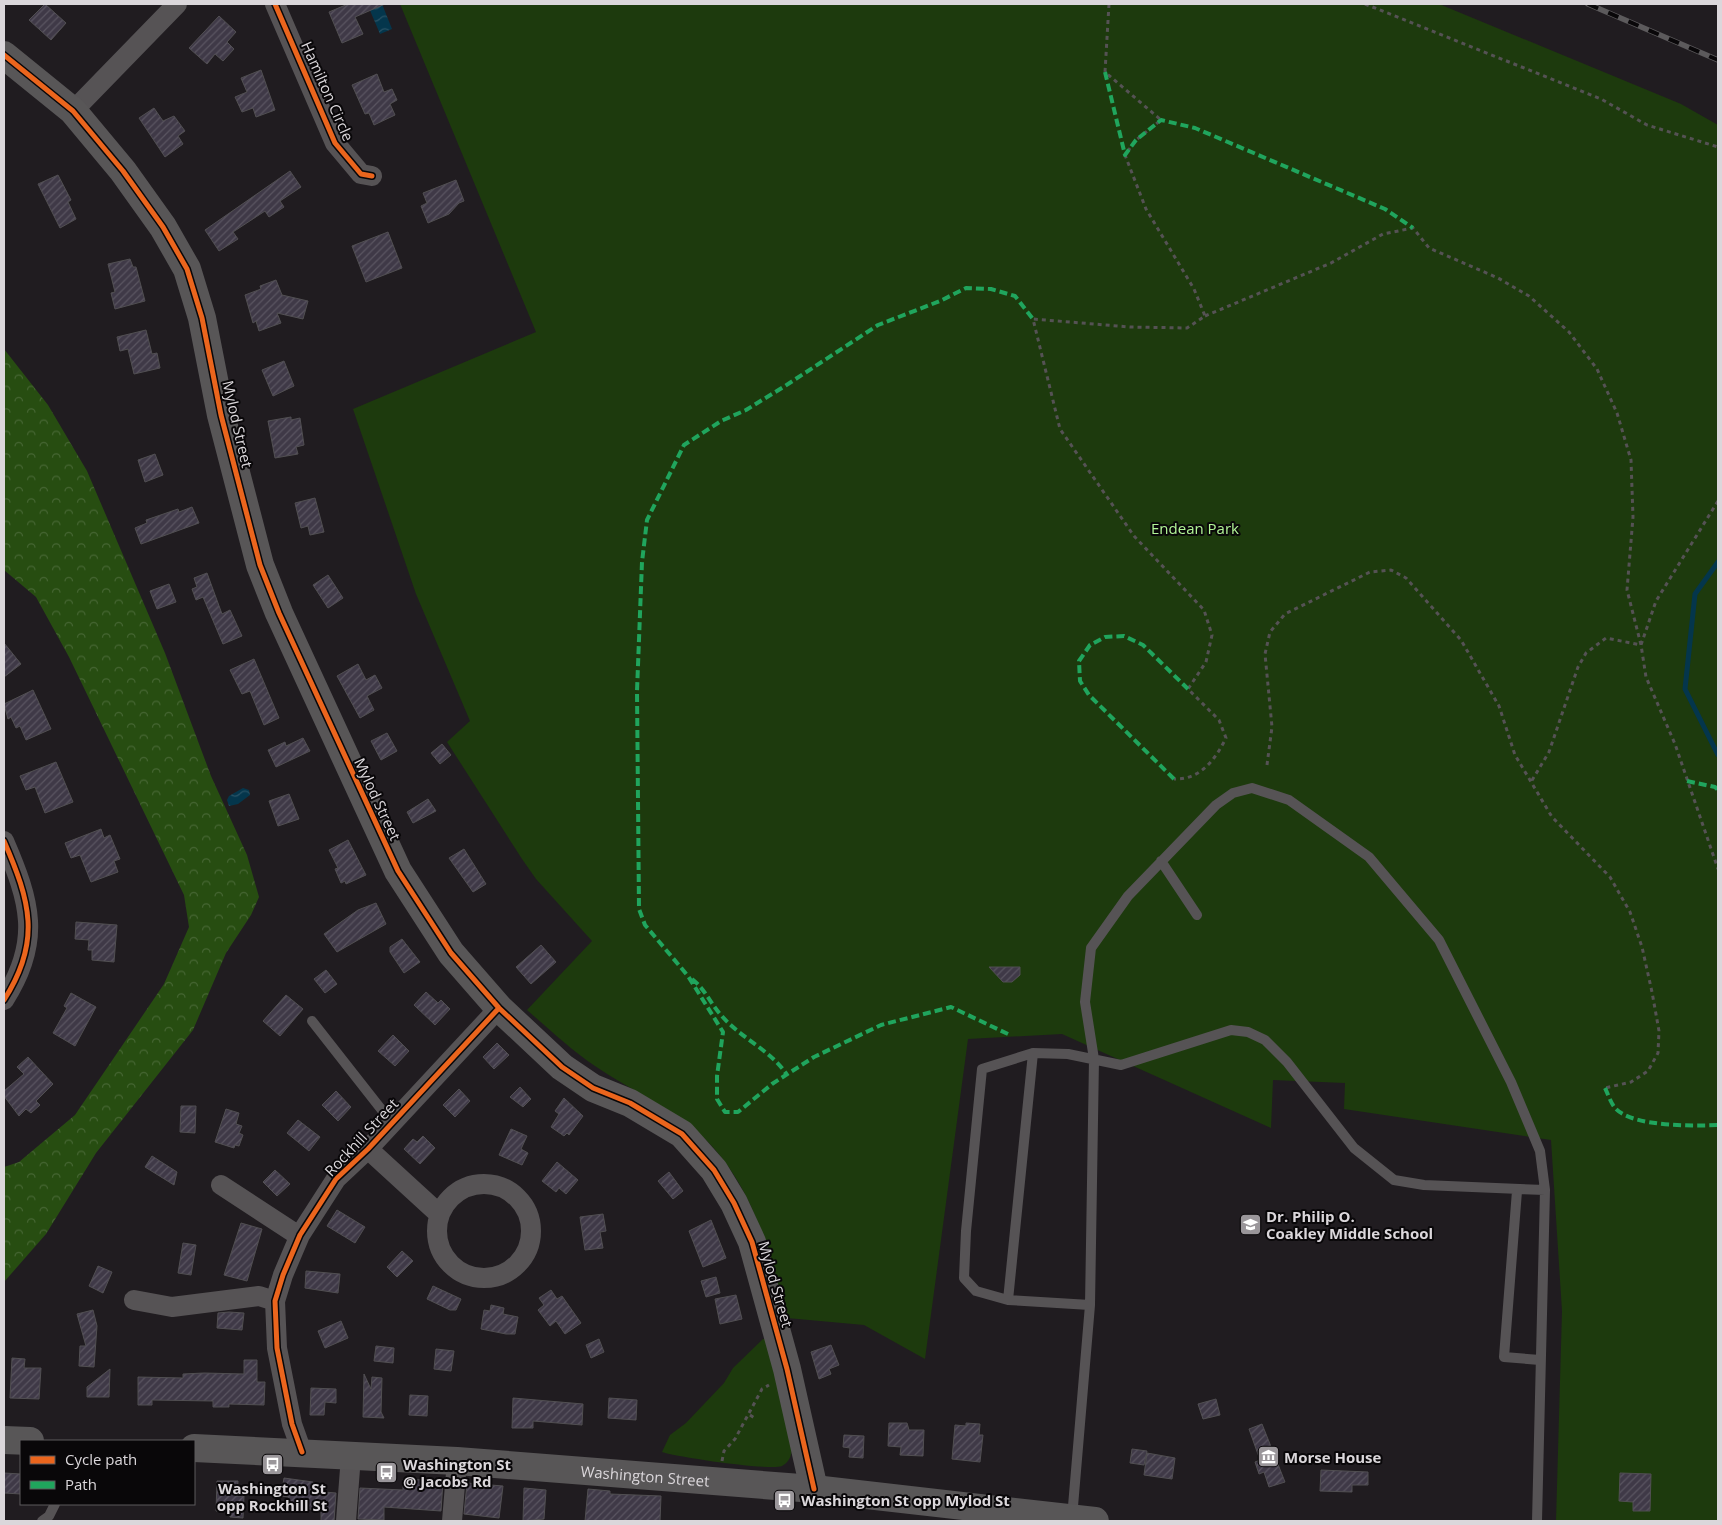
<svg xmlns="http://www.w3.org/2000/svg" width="1722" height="1525" font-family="'Open Sans',sans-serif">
<defs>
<pattern id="forest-crowns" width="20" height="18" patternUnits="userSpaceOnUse" patternTransform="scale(1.25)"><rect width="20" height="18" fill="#274d11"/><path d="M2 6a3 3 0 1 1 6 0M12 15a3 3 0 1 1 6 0" fill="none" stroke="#466633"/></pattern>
<pattern id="water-waves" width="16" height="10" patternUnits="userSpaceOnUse" patternTransform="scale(1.25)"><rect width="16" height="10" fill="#04364c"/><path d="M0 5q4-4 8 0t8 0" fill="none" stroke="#285265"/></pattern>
<pattern id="building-hatch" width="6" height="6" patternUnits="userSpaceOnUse" patternTransform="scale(1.25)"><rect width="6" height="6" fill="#3f3947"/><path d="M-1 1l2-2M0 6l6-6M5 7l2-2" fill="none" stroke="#5a5561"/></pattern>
</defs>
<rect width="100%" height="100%" fill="#201c20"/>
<path fill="url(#forest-crowns)" d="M4,349L48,405L87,471L165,653L211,776L247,855L259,897L251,915L226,953L193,1030L96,1153L46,1234L4,1282V1167L19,1162L75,1115L164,984L189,927L184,895L69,657L36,597L4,570Z"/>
<path fill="#1d3a0d" d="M400,4H1439L1681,104L1718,125V1521H1556L1562,1311L1551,1140L1344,1109L1345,1083L1273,1080L1271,1128L1062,1034L968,1039L925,1359L864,1325L787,1318C770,1254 754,1188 706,1140C674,1108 631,1091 595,1066C571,1050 549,1029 527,1010L592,941L536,879L522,859L447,742L470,721L416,594L353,409L536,332Z
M767,1338L792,1446C792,1454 790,1462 782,1466C771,1471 676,1457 662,1452L670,1435L686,1423L724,1383L733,1368L763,1339Z"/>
<path fill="url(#water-waves)" d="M379,4H382L392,29L380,34L369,8Z
M243,788L249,790L250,795L238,804L229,806L227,800L229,796Z"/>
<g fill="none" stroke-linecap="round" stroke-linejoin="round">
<path stroke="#04364c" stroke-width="5" d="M1718,562L1695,594L1685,689L1718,755"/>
</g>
<path fill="url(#building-hatch)" stroke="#514f52" d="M45,4L66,23L51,40L29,20Z
M348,4H385L355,17L363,34L342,43L329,12Z
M219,16L236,32L227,42L234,49L223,61L215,54L207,64L189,48Z
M261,70L275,110L256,117L253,108L242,112L235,97L247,92L241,78Z
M377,74L384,92L392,89L397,100L390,104L395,115L374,125L369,113L365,114L352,85Z
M154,108L163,121L174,116L185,131L178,136L183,144L165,157L139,118Z
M290,171L301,187L280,201L284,207L269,217L265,211L233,232L238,239L219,251L205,230Z
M58,175L71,200L68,202L76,219L60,228L38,184Z
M456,180L464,201L459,203L449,214L428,223L421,206L427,203L423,193Z
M388,232L402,268L366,282L352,246Z
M130,259L133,267H136L145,301L115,309L111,293L115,292L108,264Z
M276,280L282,295L308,301L303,319L277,313L281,323L259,331L256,321L253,323L245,295L261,289L260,286Z
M146,330L152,354L157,353L160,368L134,374L128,349L120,351L117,337Z
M284,361L294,386L273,396L262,370Z
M291,417V420L300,418L304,445L296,447L298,454L275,458L268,421Z
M155,454L163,475L145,482L138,460Z
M315,498L324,532L310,535L308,526L301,528L295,503Z
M192,507L199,523L141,544L135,528L147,523L146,520L178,509L179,512Z
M207,573L222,614L230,610L242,636L223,644L203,597L196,600L192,589L197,587L194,578Z
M328,575L343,598L328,608L313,585Z
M169,584L176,602L157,609L150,591Z
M4,643L21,664L4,677Z
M254,659L279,718L264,725L250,691L242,694L230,670Z
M358,664L366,680L375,675L382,688L367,696L374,710L360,718L337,676Z
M33,690L51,729L26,740L20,726L16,728L11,717L8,719L4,704Z
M387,733L397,751L381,760L371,741Z
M303,738L310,751L276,767L268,750L285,742L286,746Z
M442,744L451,755L440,764L431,753Z
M56,762L73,802L45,813L35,787L26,790L20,776Z
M289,794L299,819L278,826L269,801Z
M428,799L436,811L413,823L407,812Z
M101,829L104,838L110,835L120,859L114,861L118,872L91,882L80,855L71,858L65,843Z
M348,840L366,875L346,884L345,881L341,883L335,869L338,868L329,850Z
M464,849L486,884L473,892L449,858Z
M376,903L386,924L337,952L324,934L358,910Z
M76,922L117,925L114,962L92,960V950H88L89,940L75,939Z
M402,939L420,962L404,973L390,952V947Z
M541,945L556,962L531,984L516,967Z
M989,967H1020V975L1012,982H1003Z
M326,970L337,984L325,993L314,979Z
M426,992L438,1003L441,1000L450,1009L435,1025L414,1005Z
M71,993L96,1007L75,1046L53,1033L67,1008L64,1006Z
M286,995L303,1009L280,1036L263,1021Z
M393,1035L409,1051L395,1066L378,1051Z
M497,1043L509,1055L494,1069L483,1057Z
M28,1057L53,1084L36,1101L40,1105L31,1113L26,1109L19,1116L4,1096V1091L24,1074L17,1067Z
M520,1087L531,1099L523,1107L510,1097Z
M459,1089L470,1101L455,1117L443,1105Z
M336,1091L351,1107L338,1121L322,1105Z
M564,1098L583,1116L569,1135L567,1133L564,1136L551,1127L559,1114L555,1111Z
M181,1106H196L195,1133L180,1132Z
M226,1109L239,1113L236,1124L242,1126L239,1133L243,1135L239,1146L235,1145L234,1148L215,1142Z
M298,1120L320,1137L309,1151L287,1133Z
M511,1129L527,1136L521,1149L528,1153L522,1165L499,1155Z
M423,1136L435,1148L420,1164L404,1149L413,1139L417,1142Z
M152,1156L177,1172L174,1185L145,1167Z
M557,1162L578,1180L566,1194L559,1188L556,1192L542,1181Z
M275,1170L290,1184L277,1196L263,1182Z
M669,1172L683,1191L673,1199L658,1181Z
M337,1210L365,1227L355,1243L327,1226Z
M603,1214L606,1231L600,1232L603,1248L585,1250L580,1217Z
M711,1220L726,1258L703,1267L689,1231Z
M241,1223L262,1229L247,1281L224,1275Z
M183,1243L196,1245L191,1275L178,1273Z
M402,1251L413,1261L397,1277L387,1267Z
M98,1266L112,1272L103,1293L89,1286Z
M306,1271L340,1274L338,1293L305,1288Z
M716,1277L720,1293L706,1297L701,1281Z
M433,1286L461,1299L456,1310H450L427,1299Z
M551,1290L557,1299L562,1296L581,1323L565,1334L556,1321L550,1326L538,1310L544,1305L539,1298Z
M736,1295L742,1319L720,1324L715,1299Z
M491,1305L504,1308L503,1314L518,1317L515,1334H506L481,1329L484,1310L490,1311Z
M93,1310L97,1326L94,1367L79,1366L80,1346H86L77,1314Z
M229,1312L244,1313L242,1330L217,1328L218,1313Z
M341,1321L348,1338L325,1348L318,1331Z
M599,1339L604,1352L591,1358L586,1345Z
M831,1345L839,1365L829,1369L831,1374L819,1379L811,1352Z
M376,1346L394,1348L393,1363L374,1361Z
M436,1349L454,1351L451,1371L434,1369Z
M12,1358L25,1359L24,1368H41L39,1399L10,1398Z
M244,1360H257V1382H265L264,1405L229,1404V1407H213V1401L152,1400V1405H138V1377L183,1378V1374L204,1373L244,1374Z
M110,1369L109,1397H87V1387Z
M364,1374L371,1389L372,1377L382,1378L381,1412L384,1418L363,1417Z
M311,1388L336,1389V1403L325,1402L324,1415H310Z
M410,1395L428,1396L427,1416L409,1415Z
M513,1398L583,1404L582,1425L533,1421V1428H512Z
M609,1398L637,1400L636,1420L608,1418Z
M1216,1399L1220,1415L1203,1419L1198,1404Z
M889,1423H907L909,1430H924L923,1456L900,1455L901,1447L888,1446Z
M966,1423L980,1424L979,1435H983L980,1462L952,1459L955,1425L966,1426Z
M1262,1424L1285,1482L1269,1487L1264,1472L1259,1474L1255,1462L1260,1460L1249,1429Z
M844,1435L864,1436L863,1458L849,1457L850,1448L843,1447Z
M1132,1449L1147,1451L1144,1465L1130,1463Z
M1147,1453L1175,1458L1172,1479L1144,1475Z
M1321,1470L1368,1472V1485H1352V1492L1320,1491Z
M4,1473L21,1474V1494L4,1493Z
M1620,1473L1651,1474L1650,1511H1633V1502L1619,1501Z
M284,1478L313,1482L312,1491L336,1493L334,1521H321V1511L287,1505L289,1497L281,1496Z
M403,1479L443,1481L441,1511L384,1507V1520L358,1519L360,1488L403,1490Z
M217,1481H238L237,1496H244L243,1518L230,1517V1512L216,1511Z
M467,1483L503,1486L499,1518L464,1514Z
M524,1488L546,1490L544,1519L523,1521Z
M588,1489L610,1491V1494L661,1496L660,1521H585Z"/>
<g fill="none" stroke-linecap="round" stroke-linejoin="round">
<path stroke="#555254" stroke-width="3" stroke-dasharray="4 4" stroke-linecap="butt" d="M1109,4L1105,72L1161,120L1136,140L1125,155L1146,209L1194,289L1205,316L1187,328L1130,327L1033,319L1060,429L1134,536L1204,610L1212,635L1206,662L1188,689L1219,720L1226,738C1215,760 1200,780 1174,779
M1365,4L1601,99L1647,125L1718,147
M1205,316L1331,263L1383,234L1413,228L1429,248L1498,278L1529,296L1569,332L1597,369L1617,413L1631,460L1633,517L1627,590L1641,645L1606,638L1586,653L1578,667L1549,752L1531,782
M1718,501L1656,601L1641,645L1646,677L1675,744L1718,869
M1267,765L1272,727L1265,654L1270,632L1285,614L1370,572L1391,570L1406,578L1461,640L1499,706L1515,755L1552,817L1610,877L1630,912L1642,947L1652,992L1659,1031L1658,1053L1648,1071L1631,1082L1605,1088
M750,1415L756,1419
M722,1461L724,1451L735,1439L762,1389L769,1385"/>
<path stroke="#565355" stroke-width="10" d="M1161,861L1197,915
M312,1021L392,1123
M1517,1191L1504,1357L1540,1360
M1008,1300L976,1291L964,1278L966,1231L982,1069L1033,1053
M1090,1305L1008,1300L1033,1053L1068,1054L1121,1065L1231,1030L1248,1032L1265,1040L1287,1062L1354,1148L1394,1180L1424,1185L1545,1190
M1072,1518L1090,1305L1094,1059L1085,1002L1091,948L1128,896L1216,805L1233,793L1252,788L1289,800L1369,857L1439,940L1511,1082L1540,1151L1545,1190L1537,1521
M42,1521L49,1516L55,1504"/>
<path stroke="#565355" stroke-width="20" d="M275,4L335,143L361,174L372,176
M73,111L177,4
M4,841C30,901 42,941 4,1000
M368,1149L439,1214
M437 1231a47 47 0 1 1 94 0a47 47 0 1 1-94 0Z
M221,1185L299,1236
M134,1300L172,1307L259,1296L275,1301
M302,1452L292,1424L277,1348L275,1301L283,1275L300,1235L336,1179L368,1149L499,1008
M346,1521L351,1456
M452,1521L457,1461"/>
<g stroke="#585657" stroke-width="28">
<path d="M4,55L73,111L123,171L163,227L187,269L202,318L221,415L260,565L279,613L398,871L451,953L499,1008L562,1067L593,1088L630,1103L682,1134L714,1170L734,1203L752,1242L787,1369L814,1489"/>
<path d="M4,1440L30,1441"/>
<path id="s1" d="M194,1448L457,1461L814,1489L1095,1521"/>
</g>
<defs>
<path id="rail" d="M1588,4L1718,60"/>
</defs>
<use href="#rail" stroke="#5c5a5c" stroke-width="5.5"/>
<use href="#rail" stroke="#090709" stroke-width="4" stroke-dasharray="11" stroke-linecap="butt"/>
<path stroke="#20a55d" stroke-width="4" stroke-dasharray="8 4" stroke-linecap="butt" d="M1105,72L1125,155L1136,140L1161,120L1195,128L1385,209L1413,228
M1174,779L1089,695L1080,681L1079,661L1090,645L1105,637L1124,636L1143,645L1188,689
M1687,781L1715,787L1718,790
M692,979C705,989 710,1003 721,1015C740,1038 771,1050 787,1075
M1008,1034L951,1007L881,1025L814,1057L772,1084L738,1112H725L717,1099V1076L723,1032L688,976L645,925L639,909L637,691L642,562L647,520L684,445L721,421L746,410L785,386L878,325L940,301L966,288L991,289L1015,296L1033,319
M1605,1088C1608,1094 1611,1104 1616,1109C1634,1127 1693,1126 1718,1125"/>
<defs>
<path id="cycleway" d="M275,4L335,143L361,174L372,176
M4,55L73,111L123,171L163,227L187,269L202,318L221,415L260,565L279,613L398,871L451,953L499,1008L562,1067L593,1088L630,1103L682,1134L714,1170L734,1203L752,1242L787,1369L814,1489
M4,841C30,901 42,941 4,1000
M302,1452L292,1424L277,1348L275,1301L283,1275L300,1235L336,1179L368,1149L499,1008"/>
</defs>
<use href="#cycleway" stroke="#090709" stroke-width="8"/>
<use href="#cycleway" stroke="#eb651d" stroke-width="5"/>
</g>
<defs>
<symbol id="school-square" viewBox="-11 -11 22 22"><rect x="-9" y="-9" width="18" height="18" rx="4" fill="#9a969a" stroke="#090709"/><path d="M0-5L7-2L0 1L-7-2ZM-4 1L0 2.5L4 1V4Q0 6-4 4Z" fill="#fff"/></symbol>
<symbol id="museum-square" viewBox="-11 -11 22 22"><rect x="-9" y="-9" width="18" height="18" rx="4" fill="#9a969a" stroke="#090709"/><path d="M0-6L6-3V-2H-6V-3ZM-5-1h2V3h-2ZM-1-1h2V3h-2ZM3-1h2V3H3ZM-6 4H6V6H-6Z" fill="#fff"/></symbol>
<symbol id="bus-square" viewBox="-11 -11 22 22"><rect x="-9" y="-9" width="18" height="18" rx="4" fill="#9a969a" stroke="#090709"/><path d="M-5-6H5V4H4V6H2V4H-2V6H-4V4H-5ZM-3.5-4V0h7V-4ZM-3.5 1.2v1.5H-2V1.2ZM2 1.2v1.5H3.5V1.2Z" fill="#fff"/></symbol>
</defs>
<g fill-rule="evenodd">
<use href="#school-square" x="1238" y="1212" width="25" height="25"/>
<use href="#museum-square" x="1256" y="1444" width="25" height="25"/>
<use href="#bus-square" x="260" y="1452" width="25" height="25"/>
<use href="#bus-square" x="374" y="1460" width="25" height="25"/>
<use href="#bus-square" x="772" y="1488" width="25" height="25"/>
</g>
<g text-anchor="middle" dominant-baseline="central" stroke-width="4" stroke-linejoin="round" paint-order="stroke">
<g font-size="15" fill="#dbd7db" stroke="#090709">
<text transform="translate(328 91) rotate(66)">Hamilton Circle</text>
<text transform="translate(238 424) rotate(77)">Mylod Street</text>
<text transform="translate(378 799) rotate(65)">Mylod Street</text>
<text transform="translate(361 1137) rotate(-47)">Rockhill Street</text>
<text transform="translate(776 1284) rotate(74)">Mylod Street</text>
<text stroke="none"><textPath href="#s1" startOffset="452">Washington Street</textPath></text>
</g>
<g font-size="15" fill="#b2f597" stroke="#090709">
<text x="1195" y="528">Endean Park</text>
</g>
<g font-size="15" font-weight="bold" fill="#dbd7db" stroke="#090709" text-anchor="start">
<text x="1266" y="1216">Dr. Philip O.<tspan x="1266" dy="17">Coakley Middle School</tspan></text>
<text x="1284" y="1457">Morse House</text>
<text x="403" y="1464">Washington St<tspan x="403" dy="17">@ Jacobs Rd</tspan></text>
<text x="272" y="1488" text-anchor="middle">Washington St<tspan x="272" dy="17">opp Rockhill St</tspan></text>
<text x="801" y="1500">Washington St opp Mylod St</text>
</g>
</g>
<rect width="1722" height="1525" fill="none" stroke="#dbd7db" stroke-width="10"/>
<rect x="20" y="1440" width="175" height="65" fill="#090709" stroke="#5d5a5d"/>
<rect x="30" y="1456" width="25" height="8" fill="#eb651d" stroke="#5d5a5d"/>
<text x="65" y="1465" font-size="15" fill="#dbd7db">Cycle path</text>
<rect x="30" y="1481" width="25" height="8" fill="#20a55d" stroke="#5d5a5d"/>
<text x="65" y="1490" font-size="15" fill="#dbd7db">Path</text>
</svg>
